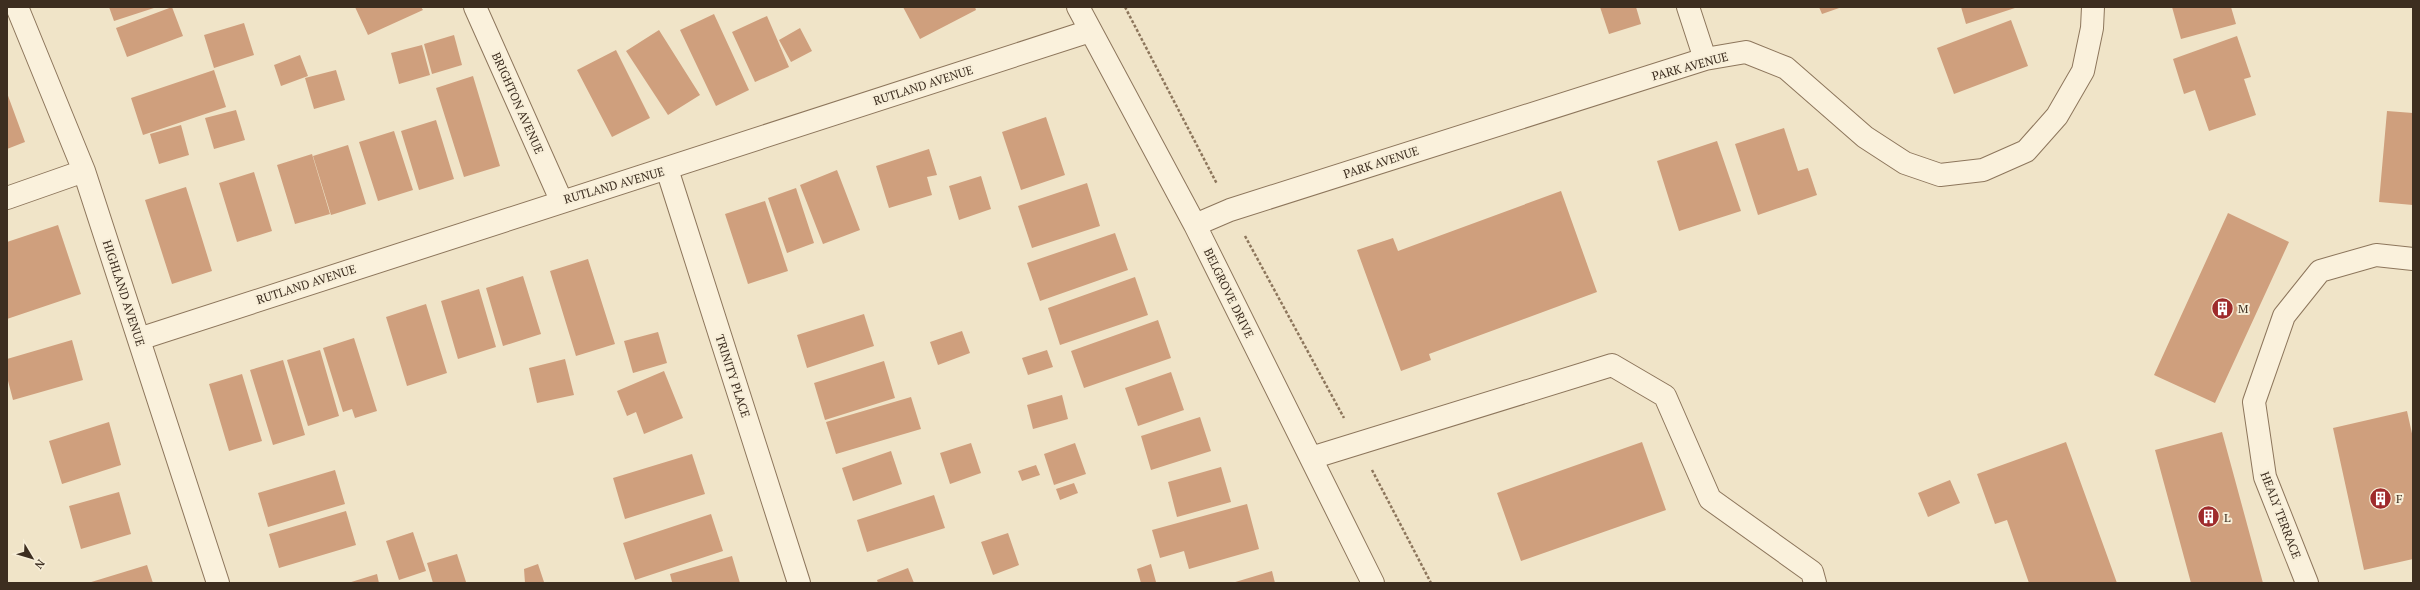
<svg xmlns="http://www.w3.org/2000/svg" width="2420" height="590" font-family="'PT Serif',serif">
<rect width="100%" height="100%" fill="#f0e4c8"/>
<path fill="#cf9f7d" d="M109,7H157L114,21Z
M172,7L183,36L127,57L116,28Z
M355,7H421L423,10L368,35Z
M903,7H975L976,10L920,39Z
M1600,7H1636L1641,24L1609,34Z
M1819,7H1842L1822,14Z
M1961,7H2018L1966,24Z
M2172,7H2231L2236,24L2181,39Z
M714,14L749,90L716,106L680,30Z
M767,16L789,67L755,82L732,32Z
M2011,20L2028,66L1954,94L1937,48Z
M244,23L254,55L214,68L204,35Z
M800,28L812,51L791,62L779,40Z
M659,30L700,95L668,115L626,51Z
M454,35L462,65L432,74L424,44Z
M2237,36L2251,77L2244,79L2256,115L2209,131L2195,90L2184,94L2173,59Z
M422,45L430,75L399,84L391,53Z
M616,50L650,118L612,137L577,70Z
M300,55L308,76L281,86L274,65Z
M214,70L226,107L143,135L131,98Z
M336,70L345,100L314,109L305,78Z
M473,76L500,166L464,177L436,88Z
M7,93L25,142L7,149Z
M236,110L245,140L214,149L205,118Z
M2387,111L2413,113V205L2379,202Z
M1046,117L1065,175L1021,190L1002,132Z
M436,120L454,179L419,190L401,131Z
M181,125L189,155L159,164L150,134Z
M1784,128L1798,171L1808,168L1817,195L1758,215L1735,144Z
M394,131L413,190L378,201L359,142Z
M1717,141L1741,211L1679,231L1657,161Z
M348,145L366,204L331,215L313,156Z
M929,149L937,175L927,177L932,195L889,208L876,166Z
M312,154L330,214L295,224L277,165Z
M837,170L860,230L823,244L800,185Z
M254,172L272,231L237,242L219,183Z
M981,176L991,209L959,220L949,186Z
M1087,183L1100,226L1032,248L1018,206Z
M186,187L212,271L172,284L145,200Z
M796,188L814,243L787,253L768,198Z
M1561,191L1597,292L1429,354L1431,360L1401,371L1357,250L1393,238L1398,251Z
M765,201L788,271L748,284L725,214Z
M2228,213L2289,242L2215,403L2154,375Z
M58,225L81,294L7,319V242Z
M1115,233L1128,270L1040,301L1027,263Z
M588,259L615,344L576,356L550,271Z
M523,276L541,334L503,346L486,288Z
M1135,277L1148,315L1060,345L1048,308Z
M479,289L496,347L458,359L441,301Z
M426,304L447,373L407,386L386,317Z
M864,314L874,346L807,368L797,335Z
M1158,320L1171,358L1084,388L1071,351Z
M962,331L970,353L938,365L930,342Z
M658,332L667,363L633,373L624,341Z
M354,338L377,411L355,418L352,409L343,412L323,348Z
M72,340L83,380L13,400L7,377V359Z
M320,350L339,416L308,426L287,360Z
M1047,350L1053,367L1028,375L1022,358Z
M565,359L574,395L537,403L529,368Z
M283,360L305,435L273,445L250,370Z
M884,361L895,398L825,420L814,383Z
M664,371L683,418L644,434L636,412L627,416L617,391Z
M1171,372L1184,410L1138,426L1125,388Z
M242,374L262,441L229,451L209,384Z
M1062,395L1068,419L1033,429L1027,405Z
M911,397L921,429L836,454L826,422Z
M2407,411L2413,438V559L2364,570L2333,428Z
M1200,417L1211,451L1151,470L1141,436Z
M109,422L121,465L62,484L49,441Z
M2222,432L2263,583H2191L2155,450Z
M1642,442L1666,510L1521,561L1497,493Z
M2066,442L2117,583H2029L2007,520L1995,524L1977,474Z
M971,443L981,473L950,484L940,453Z
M1075,443L1086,474L1054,485L1044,454Z
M891,451L902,484L853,501L842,468Z
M692,454L705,494L625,519L613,478Z
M1036,465L1040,475L1022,481L1018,471Z
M1221,467L1231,502L1177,517L1168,482Z
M335,470L345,504L268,527L258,493Z
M1950,480L1960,503L1928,517L1918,493Z
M1074,483L1078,493L1060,500L1056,489Z
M119,492L131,534L81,549L69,506Z
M934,495L945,528L867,552L857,520Z
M1247,504L1259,549L1189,569L1184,551L1160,558L1152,530Z
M346,511L356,545L279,568L269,534Z
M711,514L723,551L635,580L623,543Z
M413,532L426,571L399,580L386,541Z
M1008,533L1019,565L993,575L981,542Z
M457,554L466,582L433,583L427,563Z
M732,556L740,583H669L672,582L670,574Z
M538,564L544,582L525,583L524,569Z
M1151,564L1156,582L1141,583L1137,569Z
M147,565L153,583H88Z
M908,568L914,583H878L877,580Z
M1272,571L1275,583H1232Z
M377,574L379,583H348Z"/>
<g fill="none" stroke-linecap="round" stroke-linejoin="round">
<defs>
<path id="minor" d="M17,7L84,171L218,583
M475,7L561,200
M1078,7L1195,225L1373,583
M1688,7L1705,59
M667,169L799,583
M7,198L84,171
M1195,225L1230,210L1705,59L1746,52L1786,68L1865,137L1905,163L1940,175L1983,170L2026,151L2057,116L2083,71L2092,28L2093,7
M139,339L1090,31
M1311,458L1612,365L1665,396L1710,499L1812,572L1815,583
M2307,583L2265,477L2254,402L2284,316L2320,271L2376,255L2413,259"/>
</defs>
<use href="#minor" stroke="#8d765c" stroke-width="24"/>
<path stroke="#8d765c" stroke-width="2.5" stroke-dasharray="3 2" stroke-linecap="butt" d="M1125,7L1217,184
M1245,236L1344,418
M1372,470L1431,583"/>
<use href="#minor" stroke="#faf1dc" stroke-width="22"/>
</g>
<defs>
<symbol id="building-disc" viewBox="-11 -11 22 22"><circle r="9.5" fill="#9e2a2b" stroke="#f7eed8"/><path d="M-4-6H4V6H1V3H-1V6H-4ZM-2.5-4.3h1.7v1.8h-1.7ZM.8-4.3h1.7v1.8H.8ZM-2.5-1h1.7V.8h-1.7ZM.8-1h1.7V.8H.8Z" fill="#fff"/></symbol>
</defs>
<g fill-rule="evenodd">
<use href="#building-disc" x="2210" y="296" width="25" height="25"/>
<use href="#building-disc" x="2368" y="486" width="25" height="25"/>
<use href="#building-disc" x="2196" y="504" width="25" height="25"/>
</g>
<g text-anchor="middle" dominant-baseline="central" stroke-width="4" stroke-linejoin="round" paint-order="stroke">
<g font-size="12" fill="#3d2e20" stroke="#f7eed8">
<text transform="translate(1690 66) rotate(-15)">PARK AVENUE</text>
<text transform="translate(923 85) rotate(-18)">RUTLAND AVENUE</text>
<text transform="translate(518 103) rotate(66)">BRIGHTON AVENUE</text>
<text transform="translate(1381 162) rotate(-18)">PARK AVENUE</text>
<text transform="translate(614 185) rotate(-16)">RUTLAND AVENUE</text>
<text transform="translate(306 284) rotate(-18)">RUTLAND AVENUE</text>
<text transform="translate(124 293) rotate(72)">HIGHLAND AVENUE</text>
<text transform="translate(1229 293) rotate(64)">BELGROVE DRIVE</text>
<text transform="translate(733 376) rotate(72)">TRINITY PLACE</text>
<text transform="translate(2281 515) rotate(69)">HEALY TERRACE</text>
</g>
<g font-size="12" fill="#3d2e20" stroke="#f7eed8" text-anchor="start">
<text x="2238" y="308">M</text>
<text x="2396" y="498">F</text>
<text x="2224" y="517">L</text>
</g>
</g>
<rect width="2420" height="590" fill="none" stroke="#3d2e20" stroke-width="16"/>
<g transform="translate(32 558) rotate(128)" stroke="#f7eed8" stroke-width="3" paint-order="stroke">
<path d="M0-3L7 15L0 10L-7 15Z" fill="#3d2e20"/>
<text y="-6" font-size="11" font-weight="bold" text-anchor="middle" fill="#3d2e20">N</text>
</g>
</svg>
